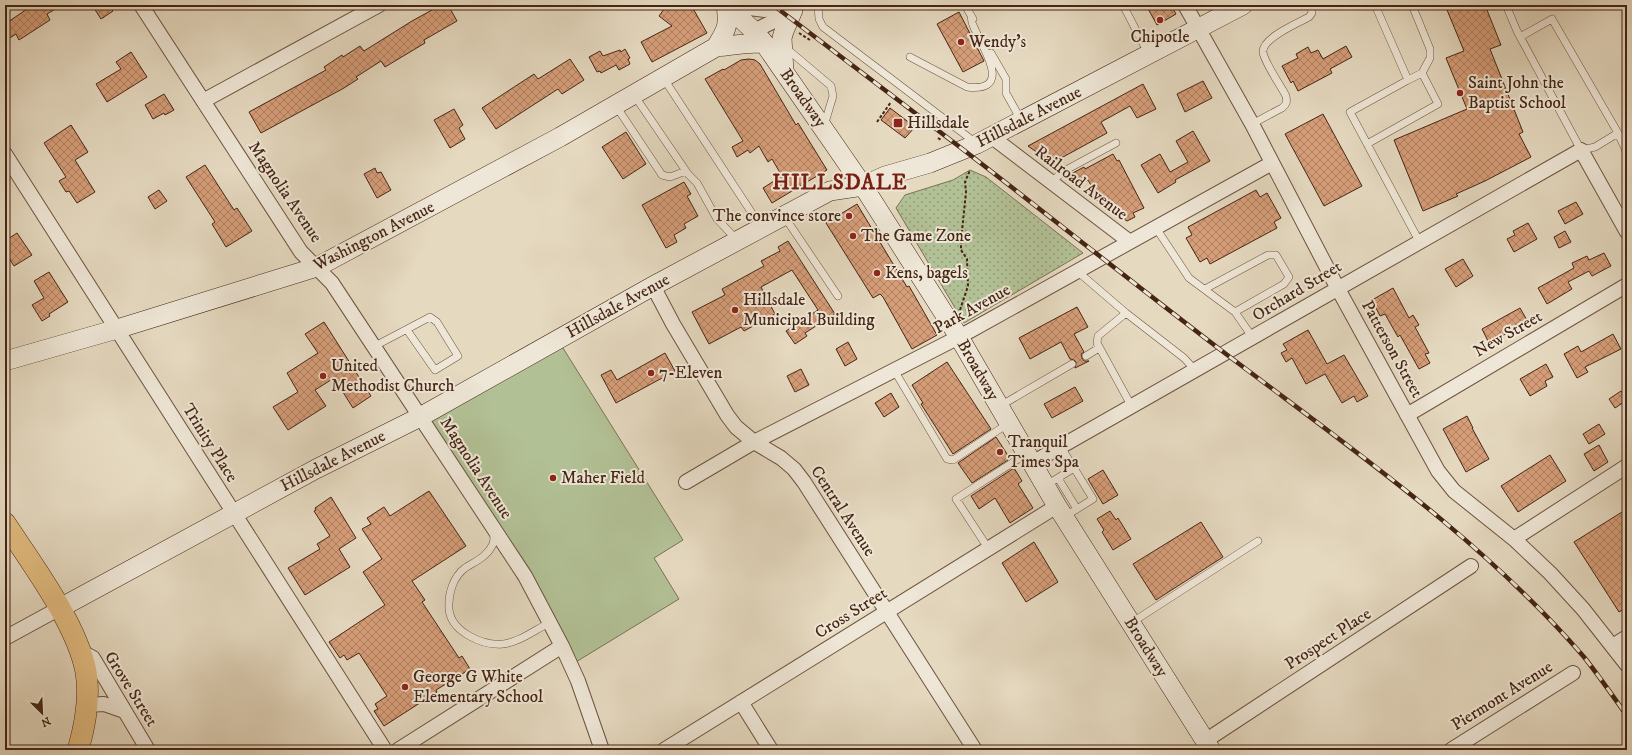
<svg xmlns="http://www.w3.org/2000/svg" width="1632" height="755" font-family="'IM FELL DW Pica',serif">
<defs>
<pattern id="grass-dots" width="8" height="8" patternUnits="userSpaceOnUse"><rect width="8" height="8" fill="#b2c095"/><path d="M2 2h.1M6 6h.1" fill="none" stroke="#939c78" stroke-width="1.8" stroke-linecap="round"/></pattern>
<pattern id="building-cross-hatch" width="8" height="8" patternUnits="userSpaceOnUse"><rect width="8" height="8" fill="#d59d78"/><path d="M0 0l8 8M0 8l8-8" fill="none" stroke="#af8061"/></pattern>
</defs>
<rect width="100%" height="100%" fill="#e5d9c0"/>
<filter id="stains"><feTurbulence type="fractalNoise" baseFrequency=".005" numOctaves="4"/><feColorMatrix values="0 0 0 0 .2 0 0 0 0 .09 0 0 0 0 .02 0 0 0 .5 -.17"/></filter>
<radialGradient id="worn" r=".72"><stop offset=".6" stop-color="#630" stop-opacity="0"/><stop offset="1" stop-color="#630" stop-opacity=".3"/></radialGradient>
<path fill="url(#grass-dots)" stroke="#7c7254" d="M970,170L986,177L1083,253L964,323L896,208L905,195L953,180Z"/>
<path fill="#b2c095" stroke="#7c7254" d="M558,340L683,540L654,558L679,599L571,665L420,417Z"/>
<path fill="url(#building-cross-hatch)" stroke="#462514" d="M33,5H62L47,14L50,20L19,40L16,34L5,41V24Z
M92,5H109L113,11L101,19Z
M441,5H448L457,21L424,40L425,43L385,67L381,61L356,77L358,79L344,88L261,133L249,112L326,70L324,67L342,55L343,57L360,46L364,51L412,21Z
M667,5H691L707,33L652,62L641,42L672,26L659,16Z
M1146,5H1171L1176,14L1157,25Z
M1445,5H1485L1501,45L1490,49L1523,132L1519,134L1531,157L1485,181L1456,194L1458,196L1423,211L1394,140L1467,109L1446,58L1464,51Z
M959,12L984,61L963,72L937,24Z
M1346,46L1352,57L1330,69L1332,73L1298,91L1293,81L1291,83L1282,66L1298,58L1296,54L1308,47L1311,53L1318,50L1323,59Z
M625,49L630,58L628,59L630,64L619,70L616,65L601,73L600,71L597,72L589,57L600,51L603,56L620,50L621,52Z
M131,52L147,77L107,102L96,84L121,69L116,62Z
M570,59L584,80L562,94L558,89L496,129L482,108L534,74L538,79Z
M749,59L755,60L760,64L796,125L798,123L827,170L772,203L763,188L782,176L772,159L768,162L759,146L750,153L748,150L737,157L732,147L743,141L705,79L723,69L724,70L741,60Z
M1203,81L1212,98L1185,112L1177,94Z
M1143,84L1156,109L1137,118L1130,106L1101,122L1107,133L1052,163L1028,146Z
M164,94L174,110L165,115L164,113L153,119L145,105Z
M890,108L915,127L905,138L881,120Z
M454,109L463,125L459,128L465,139L450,148L434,120Z
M1323,114L1362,186L1324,206L1285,134Z
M71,125L88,152L75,160L95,192L77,203L69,191L66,192L59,181L66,177L44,143Z
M1193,131L1210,161L1175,180L1176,182L1158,193L1141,165L1160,154L1170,172L1188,162L1176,141Z
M626,132L646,164L623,179L602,147Z
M1113,154L1117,161L1119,160L1144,208L1133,213L1135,217L1127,221L1095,199L1097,196L1088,180L1079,185L1069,175L1084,167L1085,169Z
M205,165L234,210L237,208L252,231L226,247L212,224L215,222L186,177Z
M375,168L377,173L381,172L391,190L377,198L364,174Z
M684,182L691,194L687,196L698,216L684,224L686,228L674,235L677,242L666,248L642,205Z
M159,190L167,201L155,209L148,197Z
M1256,190L1260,197L1267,193L1281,218L1274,222L1277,228L1210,264L1207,258L1200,262L1186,238L1192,235L1188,227Z
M1576,202L1583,214L1565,224L1558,211Z
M857,204L907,287L909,286L937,335L912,349L883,297L880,294L873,298L826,223Z
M1528,223L1537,239L1514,252L1507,239L1515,235L1513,231Z
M1565,231L1571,242L1559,248L1554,237Z
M17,233L32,255L14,266L5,252V241Z
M788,241L835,314L805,333L807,336L795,344L786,331L818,310L792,270L761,287L775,314L744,331L741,327L709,344L692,312L725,295L722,289L764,266L761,261L780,251L778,247Z
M1604,253L1611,266L1592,276L1589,271L1568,282L1572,289L1547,304L1538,288L1574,268L1572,263L1587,256L1589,260Z
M1463,259L1473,276L1456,287L1445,269Z
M49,272L68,302L49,314L50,316L42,321L32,305L44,298L34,281Z
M1393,288L1409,318L1413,315L1419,325L1415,327L1429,353L1425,354L1430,363L1419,369L1400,335L1398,337L1385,314L1380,316L1372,300Z
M1077,307L1088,327L1074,334L1084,352L1081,354L1082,358L1084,361H1089L1075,368L1076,362L1074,360L1070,359L1061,342L1030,359L1019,338Z
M1520,308L1528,322L1489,343L1482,329Z
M324,322L371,396L353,408L334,378L315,390L326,406L288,430L273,407L298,392L287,373L318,353L305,334Z
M1308,330L1327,364L1344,355L1368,396L1357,402L1354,396L1342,403L1325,374L1306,384L1292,358L1286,362L1281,353L1287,350L1283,344Z
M1613,334L1621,349L1585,367L1588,372L1577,378L1564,354L1578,346L1581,352Z
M848,342L857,359L845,366L836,349Z
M665,353L675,371L616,403L601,375L611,370L617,380Z
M947,362L991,429L953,454L921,404L923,403L912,385Z
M1546,364L1553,377L1545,381L1547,386L1530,396L1520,379Z
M801,369L809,385L795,392L787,376Z
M1075,387L1083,401L1052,418L1044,404Z
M1621,391L1627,400L1615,408L1609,399Z
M891,393L899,407L884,417L875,403Z
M1467,416L1473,428H1472L1489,459L1466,472L1443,429Z
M1599,424L1605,434L1589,444L1583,434Z
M996,437L1009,457L1007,458L1008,460L972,483L958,463Z
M1599,445L1608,462L1594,471L1584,454Z
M1550,455L1566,481L1518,512L1501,486Z
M1014,468L1022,481L1018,484L1033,508L1010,523L995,498L979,509L971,496Z
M1103,470L1118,495L1103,504L1088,479Z
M429,491L466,546L412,581L425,600L422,602L459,658L462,656L470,669L436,690L437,692L384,726L374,711L378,709L375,704L387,696L359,653L347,660L344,655L340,658L329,642L385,605L363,572L382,559L362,529L371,524L367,518L384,507L390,516Z
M331,497L356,538L339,549L350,567L305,595L288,568L320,549L317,544L330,536L314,511L316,510L315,508Z
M1110,511L1116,520L1118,518L1131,539L1113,550L1102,532L1104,530L1097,519Z
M1622,512L1627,519V607L1619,612L1574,542Z
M1201,522L1223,557L1156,600L1133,564Z
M1034,542L1058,582L1026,602L1002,563Z"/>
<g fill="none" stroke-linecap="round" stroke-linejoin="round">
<defs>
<path id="lane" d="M818,5L819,19L823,27L976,143
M965,5L973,19
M1123,5L1149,55
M1375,5L1408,80L1350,112L1419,241
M1412,5L1430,49V58L1422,73
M1506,5L1517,31L1581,150L1595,147L1618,133L1552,19L1520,37
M786,48L831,86L833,96L824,126
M991,53L1006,79V93L1021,120
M910,57L967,87C1016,93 980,44 973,25C971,22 972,19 971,16
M664,79L761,227
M634,95L688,174L697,183L717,219L737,240
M616,106L662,175L670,177L686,171
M1252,124L1282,108C1287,104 1287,102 1286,96C1281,86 1264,62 1263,52C1262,38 1298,23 1309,17L1312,13L1311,5
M1618,133L1627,153
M1367,144L1438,104L1422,73L1408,80
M1051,182L1064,171L1116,143
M784,216L838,296
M1156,228L1189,278L1235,312L1253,338
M1077,271L1126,313L1184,358L1196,371
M1205,289L1268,255H1276L1289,277L1284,284L1235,312
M1126,313L1098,336L1097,343L1132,407
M375,346L430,317L437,322L458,356L435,370L407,330
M1086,356L1099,348
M894,370L947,459L953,460L1009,423
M1000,406L1072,364
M1061,447L1074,468
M1058,478L1077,509
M1045,486L1074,468L1093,499L1064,517
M494,532C494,536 494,541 493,544C487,557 476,561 465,568C453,577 448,594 449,609C451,632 483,646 503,644C520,642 536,629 551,622
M988,548L956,499L1026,454
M1131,623L1258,541"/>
<path id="street" d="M141,5L301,252L332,283L525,576L562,646L578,681L602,750
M726,5L765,10L779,5
M1185,5L1252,124L1337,287L1438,471L1454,491L1514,539L1550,573L1583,609L1627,665
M754,31L786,15L795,8
M203,101L379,5
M992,137L1130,242
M5,154L385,750
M653,286L673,324L727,415L736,427L754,442L781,458L794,469L804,482L975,750
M1407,415L1627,285
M1032,463C1215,360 1398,253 1581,150L1627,232
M686,482L754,442L959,337L1272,163
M1514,539L1627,466
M5,638L60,608
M1613,646L1627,637
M80,651L93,658L148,750
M741,702L771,750
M87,705L104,704L124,711
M1205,741L1471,566
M398,750L562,646
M664,750L1057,506
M1451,750L1573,673"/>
<path id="secondary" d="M726,5L754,31L764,43L863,186L959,337L1057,506L1211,750
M716,47C727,29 729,26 726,5
M784,72L782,38L784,31L793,10
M5,361L117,329L317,267L560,137L716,47C733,46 748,42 764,43
M60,608L316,469L420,417L653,286L830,191L863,186L885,176L930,163L977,144L1243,5"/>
<path id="primary" d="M5,523C32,564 77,624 86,672C90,697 85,726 78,750"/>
</defs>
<use href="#lane" stroke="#6e523f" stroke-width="8"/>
<use href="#street" stroke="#6e523f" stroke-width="16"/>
<use href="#secondary" stroke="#462514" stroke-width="20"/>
<use href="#primary" stroke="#462514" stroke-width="22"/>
<path stroke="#462514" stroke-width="2" stroke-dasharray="3 2" stroke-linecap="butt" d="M799,33L810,40
M877,122L891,102
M938,138L941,140
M960,310L968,286L967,259L961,250V241L966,192L965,182L970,170"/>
<use href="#lane" stroke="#eee6d6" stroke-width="7"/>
<use href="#street" stroke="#eee6d6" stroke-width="14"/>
<use href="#secondary" stroke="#eee6d6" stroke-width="19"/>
<use href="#primary" stroke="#e2bc80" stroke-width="21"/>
<defs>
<path id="rail" d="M773,5C837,54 901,102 965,151C1052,218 1138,287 1226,354C1350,448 1481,538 1584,657C1599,676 1613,696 1627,716"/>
</defs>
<use href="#rail" stroke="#462514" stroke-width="4.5"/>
<use href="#rail" stroke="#eee6d6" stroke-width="3" stroke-dasharray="9" stroke-linecap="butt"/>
</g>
<g fill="#8f2418" stroke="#eee6d6" stroke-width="1.5">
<circle cx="1160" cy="20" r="4"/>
<circle cx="961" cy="42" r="4"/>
<circle cx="1460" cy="93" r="4"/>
<rect x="893" y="118" width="10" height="10" rx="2"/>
<circle cx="849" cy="216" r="4"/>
<circle cx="853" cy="236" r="4"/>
<circle cx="877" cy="273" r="4"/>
<circle cx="735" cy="310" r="4"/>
<circle cx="651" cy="373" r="4"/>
<circle cx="323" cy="376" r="4"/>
<circle cx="1000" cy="452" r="4"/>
<circle cx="553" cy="478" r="4"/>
<circle cx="405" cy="687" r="4"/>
</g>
<g text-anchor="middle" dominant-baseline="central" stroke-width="4" stroke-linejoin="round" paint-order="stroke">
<g font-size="17" fill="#462514" stroke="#eee6d6" text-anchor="start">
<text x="1160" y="37" text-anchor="middle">Chipotle</text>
<text x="969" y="42">Wendy's</text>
<text x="1468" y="83">Saint John the<tspan x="1468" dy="20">Baptist School</tspan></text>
<text x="907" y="123">Hillsdale</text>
<text x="841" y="216" text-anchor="end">The convince store</text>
<text x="861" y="236">The Game Zone</text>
<text x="885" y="273">Kens, bagels</text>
<text x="743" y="300">Hillsdale<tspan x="743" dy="20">Municipal Building</tspan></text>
<text x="331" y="366">United<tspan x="331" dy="20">Methodist Church</tspan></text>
<text x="659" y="373">7-Eleven</text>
<text x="1008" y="442">Tranquil<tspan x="1008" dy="20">Times Spa</tspan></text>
<text x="561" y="478">Maher Field</text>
<text x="413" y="677">George G White<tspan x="413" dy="20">Elementary School</tspan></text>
</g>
<g font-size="17" fill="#462514" stroke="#eee6d6">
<text transform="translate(803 98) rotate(55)">Broadway</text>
<text transform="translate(1029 117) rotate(-27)">Hillsdale Avenue</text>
<text transform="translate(1081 183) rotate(37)">Railroad Avenue</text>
<text transform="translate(285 192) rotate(56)">Magnolia Avenue</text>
<text transform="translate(374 236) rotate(-27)">Washington Avenue</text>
<text transform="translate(1297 291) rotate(-31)">Orchard Street</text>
<text transform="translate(618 306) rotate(-29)">Hillsdale Avenue</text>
<text transform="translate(972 309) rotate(-29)">Park Avenue</text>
<text transform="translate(1508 334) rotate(-30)">New Street</text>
<text transform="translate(1392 349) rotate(61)">Patterson Street</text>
<text transform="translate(978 370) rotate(60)">Broadway</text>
<text transform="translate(210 443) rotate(58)">Trinity Place</text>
<text transform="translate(333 461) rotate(-27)">Hillsdale Avenue</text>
<text transform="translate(476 468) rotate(57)">Magnolia Avenue</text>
<text transform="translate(843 511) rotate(57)">Central Avenue</text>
<text transform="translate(851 613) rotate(-32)">Cross Street</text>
<text transform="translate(1328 639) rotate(-33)">Prospect Place</text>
<text transform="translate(1146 647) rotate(58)">Broadway</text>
<text transform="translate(131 689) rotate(58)">Grove Street</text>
<text transform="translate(1502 696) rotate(-32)">Piermont Avenue</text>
</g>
<g font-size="21" font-weight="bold" letter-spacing="1" fill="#7a1f14" stroke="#eee6d6">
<text x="840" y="183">HILLSDALE</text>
</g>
</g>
<rect width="1632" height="755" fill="none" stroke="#e5d9c0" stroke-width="20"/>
<rect x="6" y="6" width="1620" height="743" fill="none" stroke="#462514" stroke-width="2"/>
<rect x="10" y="10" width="1612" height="735" fill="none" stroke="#462514"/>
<g transform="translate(42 713) rotate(156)" stroke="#eee6d6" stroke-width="3" paint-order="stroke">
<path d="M0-3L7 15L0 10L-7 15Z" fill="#462514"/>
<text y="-6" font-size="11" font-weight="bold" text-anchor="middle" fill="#462514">N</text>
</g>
<rect width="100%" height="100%" filter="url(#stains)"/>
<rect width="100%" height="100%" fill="url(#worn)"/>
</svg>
